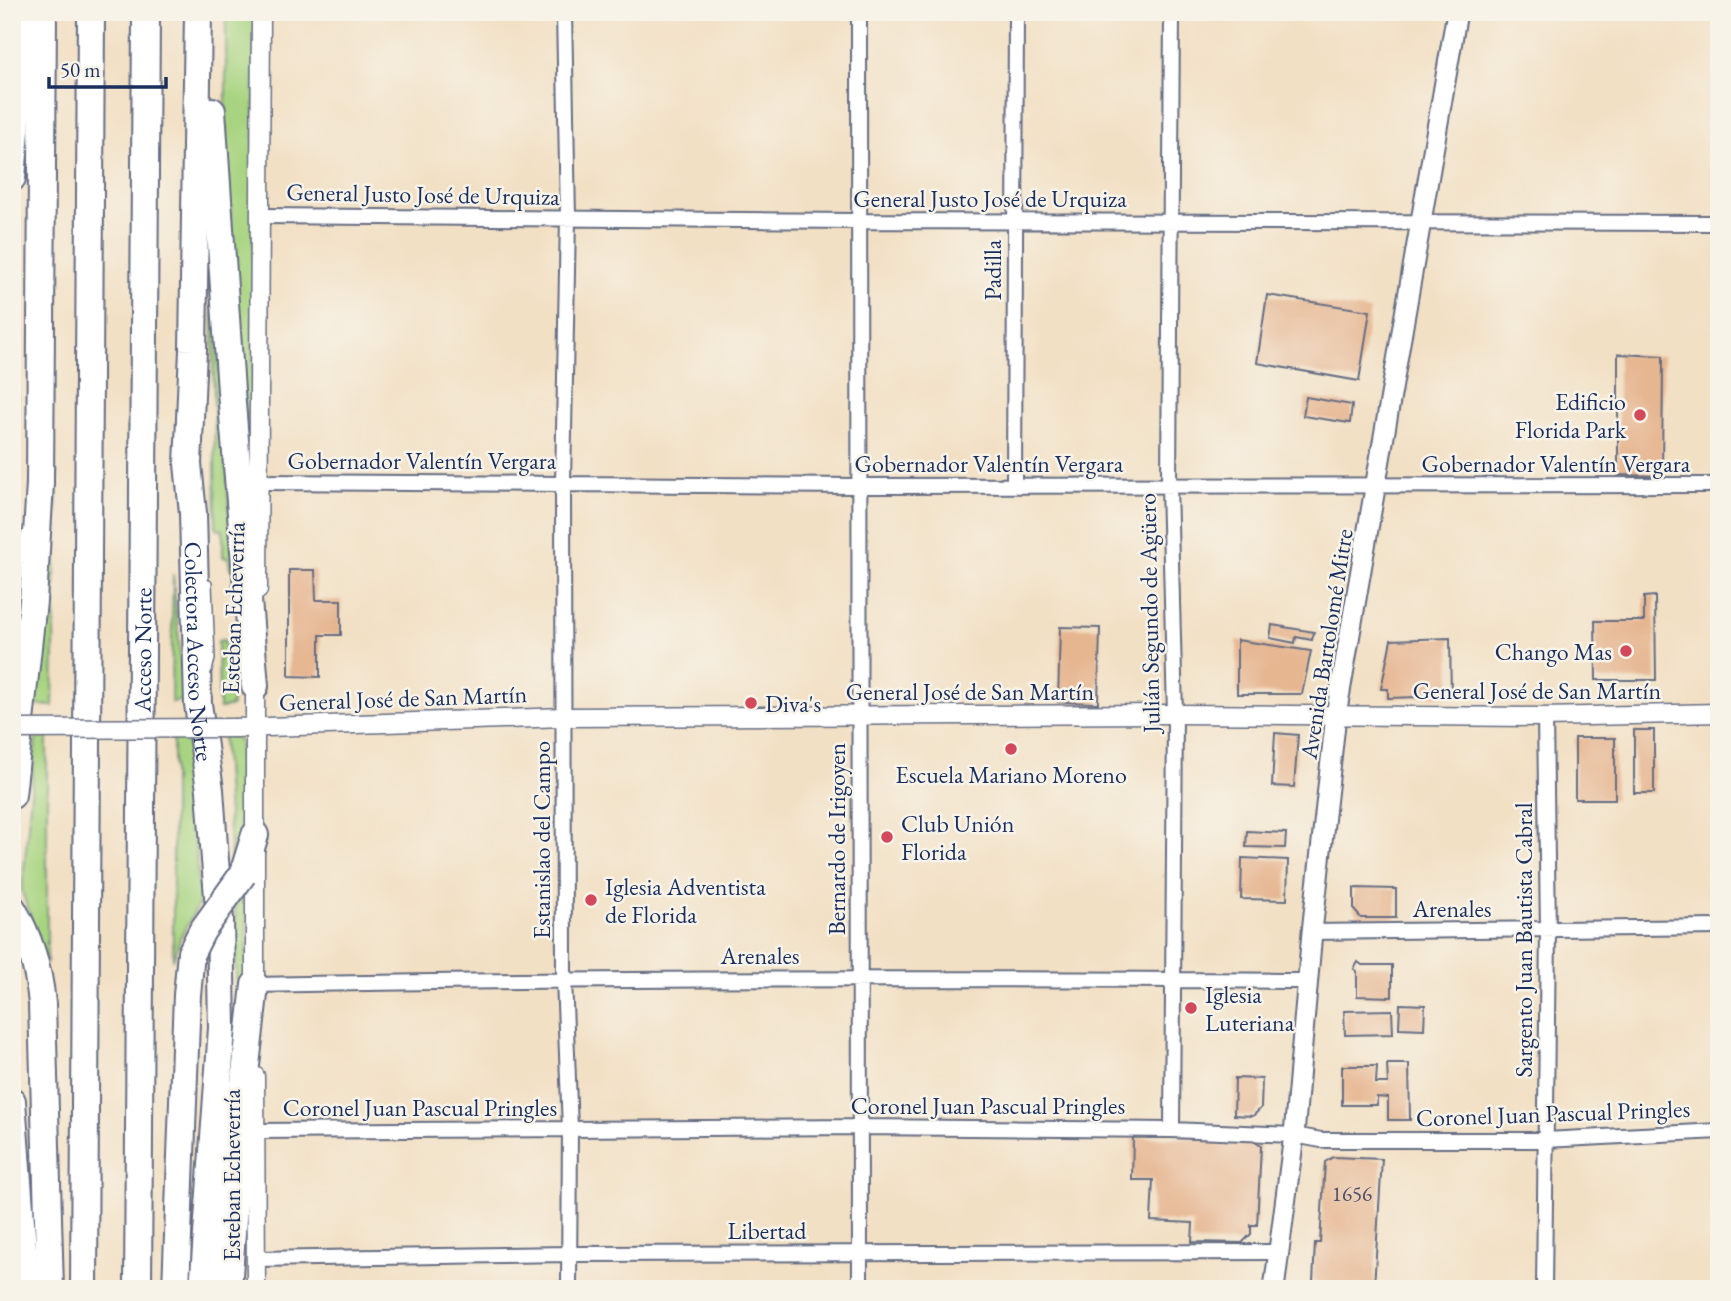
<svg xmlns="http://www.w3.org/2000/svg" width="1731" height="1301" font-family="'EB Garamond',serif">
<rect width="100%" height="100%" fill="#f7f3e8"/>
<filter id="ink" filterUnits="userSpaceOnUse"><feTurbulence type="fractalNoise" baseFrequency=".0143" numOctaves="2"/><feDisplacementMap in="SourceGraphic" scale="14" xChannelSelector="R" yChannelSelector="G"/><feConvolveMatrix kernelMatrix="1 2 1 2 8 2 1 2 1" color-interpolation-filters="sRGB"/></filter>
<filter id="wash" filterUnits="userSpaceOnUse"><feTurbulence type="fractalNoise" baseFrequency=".00686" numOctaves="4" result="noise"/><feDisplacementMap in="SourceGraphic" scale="28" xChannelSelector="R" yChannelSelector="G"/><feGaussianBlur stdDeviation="1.57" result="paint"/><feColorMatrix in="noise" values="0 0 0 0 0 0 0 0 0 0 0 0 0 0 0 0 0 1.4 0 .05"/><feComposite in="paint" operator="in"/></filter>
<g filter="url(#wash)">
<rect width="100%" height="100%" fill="#f2e0c5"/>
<path fill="#a8d481" stroke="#628270" stroke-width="2" d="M226,12H255L252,528L226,148Z
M20,219L16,480L12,500V245L13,231Z
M212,269L234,571L230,568L228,557H223V530L216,528Z
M57,470L53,706L33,705L45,626Z
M173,574L184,700L171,702Z
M224,640L232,706L219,709L218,641Z
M233,734L239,740L240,749L241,845L231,861L223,735Z
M173,736H187L200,902L181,936L173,960Z
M47,737V964L22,892L36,738Z
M248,886L246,975L237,1049L235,902Z"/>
<g id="blocks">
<path fill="#e6b691" d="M1267,295L1370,311L1359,381L1257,363Z
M1618,354L1663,356L1662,476L1618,475Z
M1306,397L1352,405L1350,423L1303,416Z
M289,570H315L316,600H341V635H320V677L289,676Z
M1655,596L1656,680H1596L1595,621H1644V597Z
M1272,625L1314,632L1312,640L1296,637L1295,643L1270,638Z
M1060,627L1100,628L1098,703L1058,702Z
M1450,638L1451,696L1388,698V689H1381L1391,640Z
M1237,640L1311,651L1302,694H1237Z
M1634,730H1654V793H1634Z
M1275,733L1298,735L1294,787L1272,786Z
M1575,738H1615V799H1575Z
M1247,831L1286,833L1285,848L1246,847Z
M1242,858L1288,860L1287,900L1241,899Z
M1354,888L1396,889V918H1361L1354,910Z
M1358,962L1362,965H1392V997L1357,996V971L1354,969Z
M1400,1004L1425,1005L1424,1029L1399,1028Z
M1392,1010L1393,1034L1345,1035L1344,1011Z
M1387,1064H1409L1410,1120H1388V1098L1377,1097V1105H1342V1066H1377L1376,1083H1388Z
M1235,1078L1262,1079L1261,1108L1253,1116L1234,1115Z
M1133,1137L1252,1140L1261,1146L1257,1225H1251V1234L1242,1243L1192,1242L1193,1223L1151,1221L1153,1180H1132Z
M1333,1157L1382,1159L1374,1287L1313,1282L1315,1243H1320L1325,1162Z"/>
</g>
</g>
<g filter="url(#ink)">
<use href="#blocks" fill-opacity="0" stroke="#666d82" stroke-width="2"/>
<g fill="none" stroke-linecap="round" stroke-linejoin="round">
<defs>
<path id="service" d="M17,654C10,624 17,564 25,534
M208,670L211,659L208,584"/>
<path id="minor" d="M564,12L568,218L563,484L564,979L570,1129L569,1289
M859,12L860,1289
M261,216L858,221L1719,223
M260,482L858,486L1719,485
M1014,486L1016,12
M1312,932L1719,927
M255,985C606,978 957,978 1308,981
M1172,1130L1175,714L1169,486L1172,12
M256,1131L859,1127L1172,1130L1294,1135L1321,1140H1545L1719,1131
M255,1259L570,1254L1279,1252
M1544,1289L1548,930L1545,717"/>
<path id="tertiary" d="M258,590L261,12
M236,728L564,717L1175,714L1545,717L1719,713
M255,996V677
M255,1076L256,1289"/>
<path id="secondary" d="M1274,1289L1294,1135L1312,932L1336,715L1457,12"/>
<g id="motorway">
<path id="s1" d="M198,12L193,350L188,464L193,513L198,704L210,790L215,860L220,920L222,1028L203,1289"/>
<path d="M212,111L231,391L255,686"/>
<path d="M12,178L22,57L32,12"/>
<path d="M12,795L33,601L40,483L43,12"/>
<path d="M243,874L255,835"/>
<path d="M12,908C30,938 39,970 42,1004L50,1289"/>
<path d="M12,1101L26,1289"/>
<path d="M84,1289L91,12"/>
<path id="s2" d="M138,1289L146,12"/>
<path d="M176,1289L187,995L191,953"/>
<path d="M228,1289L240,1119L255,985"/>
</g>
</defs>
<use href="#service" stroke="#666d82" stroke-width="10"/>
<use href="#minor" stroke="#666d82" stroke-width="18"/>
<use href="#tertiary" stroke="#666d82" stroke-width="21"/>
<use href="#secondary" stroke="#666d82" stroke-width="23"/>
<use href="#motorway" stroke="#666d82" stroke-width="30"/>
<use href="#service" stroke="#fff" stroke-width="7"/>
<use href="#minor" stroke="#fff" stroke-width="14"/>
<use href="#tertiary" stroke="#fff" stroke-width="18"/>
<use href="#secondary" stroke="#fff" stroke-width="19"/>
<use href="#motorway" stroke="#fff" stroke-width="26"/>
<defs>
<path id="tertiary-bridge" d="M12,729L236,728"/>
<path id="motorway-bridge" d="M191,953L202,931L243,874"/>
</defs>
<use href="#tertiary-bridge" stroke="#666d82" stroke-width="21" stroke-linecap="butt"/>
<use href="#motorway-bridge" stroke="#666d82" stroke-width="30" stroke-linecap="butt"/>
<use href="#tertiary-bridge" stroke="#fff" stroke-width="18"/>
<use href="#motorway-bridge" stroke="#fff" stroke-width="26"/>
</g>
</g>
<g fill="#d1495b" stroke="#f7f3e8" stroke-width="2.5">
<circle cx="1640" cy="415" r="7"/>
<circle cx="1626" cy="651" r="7"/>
<circle cx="751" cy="703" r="7"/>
<circle cx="1011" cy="749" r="7"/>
<circle cx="887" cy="837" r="7"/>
<circle cx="591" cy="900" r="7"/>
<circle cx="1191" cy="1008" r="7"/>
</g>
<g text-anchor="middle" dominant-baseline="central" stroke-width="5" stroke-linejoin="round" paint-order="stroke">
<g font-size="21" fill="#4e516b">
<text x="1352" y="1193">1656</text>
</g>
<g font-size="24" fill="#1b2f5e" stroke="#f7f3e8">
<text transform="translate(423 194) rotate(1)">General Justo José de Urquiza</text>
<text x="990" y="198">General Justo José de Urquiza</text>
<text transform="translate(992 270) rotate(-90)">Padilla</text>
<text x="422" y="460">Gobernador Valentín Vergara</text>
<text x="989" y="463">Gobernador Valentín Vergara</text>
<text x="1556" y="463">Gobernador Valentín Vergara</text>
<text transform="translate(233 608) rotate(-88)">Esteban Echeverría</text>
<text transform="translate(1149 613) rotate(-91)">Julián Segundo de Agüero</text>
<text transform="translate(1326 644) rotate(-81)">Avenida Bartolomé Mitre</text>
<text stroke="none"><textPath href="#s2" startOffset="639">Acceso Norte</textPath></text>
<text stroke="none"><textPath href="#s1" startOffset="640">Colectora Acceso Norte</textPath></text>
<text x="1537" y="690">General José de San Martín</text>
<text x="970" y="691">General José de San Martín</text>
<text transform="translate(403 698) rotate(-2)">General José de San Martín</text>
<text transform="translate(836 839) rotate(-90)">Bernardo de Irigoyen</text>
<text transform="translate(541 840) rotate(-90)">Estanislao del Campo</text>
<text x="1452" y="908">Arenales</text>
<text transform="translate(1523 940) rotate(-90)">Sargento Juan Bautista Cabral</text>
<text x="760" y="955">Arenales</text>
<text x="988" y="1105">Coronel Juan Pascual Pringles</text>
<text x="420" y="1107">Coronel Juan Pascual Pringles</text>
<text transform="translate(1553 1113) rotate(-2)">Coronel Juan Pascual Pringles</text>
<text transform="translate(231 1175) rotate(-90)">Esteban Echeverría</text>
<text x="767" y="1230">Libertad</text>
</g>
<g font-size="24" fill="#1b2f5e" stroke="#f7f3e8" text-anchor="start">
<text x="1626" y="401" text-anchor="end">Edificio<tspan x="1626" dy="28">Florida Park</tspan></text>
<text x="1612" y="651" text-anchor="end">Chango Mas</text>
<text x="765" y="703">Diva's</text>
<text x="1011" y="774" text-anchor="middle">Escuela Mariano Moreno</text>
<text x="901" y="823">Club Unión<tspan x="901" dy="28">Florida</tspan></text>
<text x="605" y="886">Iglesia Adventista<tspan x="605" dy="28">de Florida</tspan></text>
<text x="1205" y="994">Iglesia<tspan x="1205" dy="28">Luteriana</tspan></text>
</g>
</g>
<rect width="1731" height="1301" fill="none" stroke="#f7f3e8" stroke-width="42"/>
<path d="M49 77v10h117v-10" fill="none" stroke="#1b2f5e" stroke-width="3.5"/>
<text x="60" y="77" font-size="21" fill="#1b2f5e" stroke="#f7f3e8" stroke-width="5" paint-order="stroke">50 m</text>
</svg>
